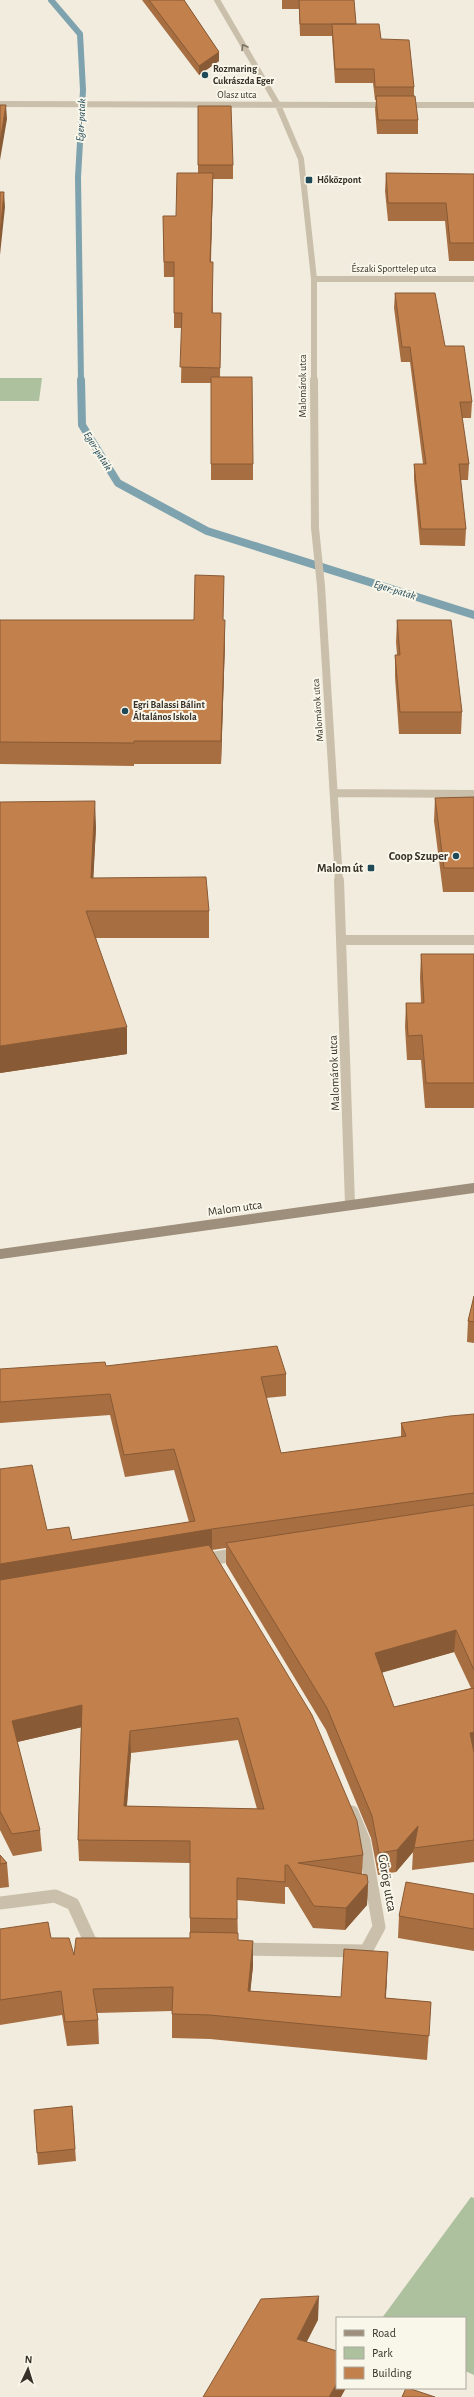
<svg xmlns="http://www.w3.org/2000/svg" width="474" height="2397" font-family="'Alegreya Sans',sans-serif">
<rect width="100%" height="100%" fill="#f2ecde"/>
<path fill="#aec19e" d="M0,378H42L39,401H0Z
M471,2197L474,2198V2375L465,2371V2318H382Z"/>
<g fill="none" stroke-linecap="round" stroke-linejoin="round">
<path stroke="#7ea2ae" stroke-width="6" d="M51,0L80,34L83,90L78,177L81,381"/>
<path stroke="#7ea2ae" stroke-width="8" d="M81,380L82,425L118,483L207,531L474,615"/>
<path stroke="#cabfaa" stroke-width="6" d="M217,0L278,105L301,159L314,279V381
M0,104L388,105
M404,105H474
M314,279H474"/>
<path stroke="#cabfaa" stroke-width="8" d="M314,380L315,528L321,586L339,881
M335,793L474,794"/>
<path stroke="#cabfaa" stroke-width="10" d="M339,880L350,1204
M342,940H474"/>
<path stroke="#cabfaa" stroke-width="13" d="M203,1560L239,1554
M0,1903L55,1896L73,1904L90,1941L98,1946
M240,1949L366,1951L379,1927L364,1841L352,1812"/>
<path stroke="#9d8f7b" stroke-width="10" d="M0,1254L474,1188"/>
</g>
<path fill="#a76e41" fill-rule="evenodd" d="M142,0H184L219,52V61L199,75Z
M282,0H354L356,24L381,39L414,87V96L418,120V134H377L375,109L376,100H375L373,83H335L332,36H300L299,9H282Z
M198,106L233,165V179H213L211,262L213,313H221L220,377L253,464V480H211V383H181L182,328H174V277H164L163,216H176L198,173Z
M386,173L474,174V261H449L445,221H388L385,191Z
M395,293L445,346L472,402L471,418H462L469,464L468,480H460L466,529L465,546L420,545L414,480V464H423L410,362H401L394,308Z
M0,620H224L225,642L221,764H134V766L0,764Z
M397,620L462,712L461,734H399L395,677V655H397L396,642Z
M474,797V892H443L434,821L435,798Z
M96,827L93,878L209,911V938H96L127,1054L0,1073Z
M421,954H474V1108H425L421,1060H407L405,1027L406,1003H421L420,978Z
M474,1296V1343L467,1342L468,1321Z
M106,1366L286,1374V1396L266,1398L281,1453L401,1437V1423L474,1414V1862L412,1870L413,1852L396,1872L378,1875L371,1838L326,1730L226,1564V1548L212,1550L363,1855L362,1875L368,1883L367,1905L345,1930L313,1928L288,1887H285V1904L237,1900L238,1940L253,1966L250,1991L341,1997L387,1977L386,1998L431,2002L427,2060L210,2039L172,2038V2011L97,2013L98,2020L99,2044L67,2046L62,2015L0,2025V1929L51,1938L74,1955L190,1938V1863L79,1861L78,1840L81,1727L17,1742L40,1830L42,1851L13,1856L0,1830V1469L47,1530L72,1540L189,1522L174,1470L125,1477L110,1415L0,1423V1369ZM454,1652L471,1688L394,1707L382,1672ZM238,1740L257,1809L127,1806L131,1753Z
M0,1855L7,1863L9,1887L0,1888Z
M474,1894V1951L398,1938L399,1916Z
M72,2106L76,2161L38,2165L34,2110Z"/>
<path fill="#885a35" d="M219,52V61L199,75V66Z
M6,105L7,119L0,160V142Z
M213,173V187L210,277V262Z
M4,192L5,207L0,255V235Z
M225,620V642L221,764V741Z
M95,801L96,827L92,905L91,878Z
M127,1027V1054L0,1073V1046Z
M212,1529V1550L0,1586V1564Z
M456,1630L454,1652L374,1675L375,1653Z
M82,1705L83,1727L13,1743L12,1721Z
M130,1731L131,1753L125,1828L124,1806Z
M474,1732V1753L470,1733Z
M418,1826L414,1848L413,1852L396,1872L397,1850Z
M368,1883L367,1905L345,1930L346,1908Z
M253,1941V1966L248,2015V1991Z
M388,1952L387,1977L384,2022L385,1998Z
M319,2296L318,2320L296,2363L297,2339Z
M337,2383V2388H346L341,2397H329Z"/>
<path fill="#c2804c" stroke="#885a35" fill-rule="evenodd" d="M149,0H184L219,52L199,66Z
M299,0H354L356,24H300Z
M332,24H379L381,39L409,40L414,87H375L374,69H335Z
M376,96H415L418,120H378Z
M0,105H6L0,142Z
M198,106H231L233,165H198Z
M177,173H213L210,262H213L212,313H221L220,368L180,367L182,313H174V262H164L163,216H176Z
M386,173L474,174V243H450L446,203H388Z
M0,192H4L0,235Z
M395,293H435L445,346H464L472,402H460L469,464H459L466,529H421L414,464H426L410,347H402Z
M211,377H252L253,464H211Z
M195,575L224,576L223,620H225L221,741H134V743L0,742V620H194Z
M397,620H451L462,712H400L395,655H400Z
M474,797V868H444L435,798Z
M95,801L91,878L206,877L209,911H86L127,1027L0,1046V802Z
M421,954H474V1083H426L422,1035L408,1036L406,1003H424Z
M474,1296V1322L468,1321Z
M277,1346L286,1374L261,1377L281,1453L406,1436L401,1423L450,1416L474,1414V1493L212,1529L0,1564V1469L32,1465L47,1530L69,1527L72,1540L195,1521L174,1449L124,1455L110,1394L0,1402V1369L105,1362L106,1366Z
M474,1505V1670L456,1630L375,1653L394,1707L474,1688V1732L470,1733L474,1753V1840L414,1848L418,1826L397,1850L379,1853L372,1816L327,1708L226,1543Z
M209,1545L312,1715L357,1821L363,1855L298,1863L367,1875L368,1883L346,1908L314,1906L288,1865H285V1882L237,1878V1919L190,1918V1841L78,1840L82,1705L12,1721L40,1830L12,1834L0,1811V1580ZM238,1718L264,1809L124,1806L130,1731Z
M0,1855L7,1863L0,1864Z
M406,1882L474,1894V1929L399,1916Z
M48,1922L51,1938H69L74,1955L76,1938H190V1932L238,1933V1940L253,1941L248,1991L341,1997L344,1949L388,1952L385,1998L431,2002L429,2036L210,2015L172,2014L173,1987L93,1989L98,2020L65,2022L61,1991L0,2000V1929Z
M72,2106L75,2149L37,2153L34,2110Z
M319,2296L297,2339L337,2351V2383L329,2397H203L261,2299Z
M406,2388H408L435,2397H402Z"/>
<defs><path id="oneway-chevron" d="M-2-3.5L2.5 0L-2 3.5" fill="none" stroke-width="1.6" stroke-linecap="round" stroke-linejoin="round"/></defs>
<use stroke="#797163" href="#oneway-chevron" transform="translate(244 47) rotate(-121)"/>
<g fill="#204958" stroke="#f9f6ea" stroke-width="1.5">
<circle cx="205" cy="75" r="4"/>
<rect x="305" y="176" width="8" height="8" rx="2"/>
<circle cx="125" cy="711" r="4"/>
<circle cx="456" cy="856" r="4"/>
<rect x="367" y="864" width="8" height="8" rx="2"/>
</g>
<g text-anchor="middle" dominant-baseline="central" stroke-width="4" stroke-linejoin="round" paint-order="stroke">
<g font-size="10" font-weight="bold" fill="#373129" stroke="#f9f6ea" text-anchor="start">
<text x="213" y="69">Rozmaring<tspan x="213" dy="12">Cukrászda Eger</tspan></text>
<text x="317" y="180">Hőközpont</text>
<text x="133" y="705">Egri Balassi Bálint<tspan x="133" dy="12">Általános Iskola</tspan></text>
</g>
<g font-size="10" fill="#373129" stroke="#f9f6ea">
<text x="237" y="95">Olasz utca</text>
<text x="394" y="269">Északi Sporttelep utca</text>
<text transform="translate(303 386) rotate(-90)">Malomárok utca</text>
<text transform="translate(318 710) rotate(-94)">Malomárok utca</text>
</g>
<g font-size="11" font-style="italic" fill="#204958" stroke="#f9f6ea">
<text transform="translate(81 120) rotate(-87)">Eger-patak</text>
<text transform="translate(98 451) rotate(58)">Eger-patak</text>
<text transform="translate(395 590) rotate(17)">Eger-patak</text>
</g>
<g font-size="12" font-weight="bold" fill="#373129" stroke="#f9f6ea" text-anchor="end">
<text x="448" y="856">Coop Szuper</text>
<text x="363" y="868">Malom út</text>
</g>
<g font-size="12" fill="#373129" stroke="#f9f6ea">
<text transform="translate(334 1073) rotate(-92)">Malomárok utca</text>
<text transform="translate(235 1208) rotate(-8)">Malom utca</text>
</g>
<g font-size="14" fill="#373129" stroke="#f9f6ea">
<text transform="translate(387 1883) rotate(80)">Görög utca</text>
</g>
</g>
<rect x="336" y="2317" width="130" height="72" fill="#f9f6ea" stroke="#aba79d"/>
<rect x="344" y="2330" width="20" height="6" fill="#9d8f7b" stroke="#aba79d"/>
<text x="372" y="2337" font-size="12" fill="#373129">Road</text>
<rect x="344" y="2347" width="20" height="12" fill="#aec19e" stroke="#aba79d"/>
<text x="372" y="2357" font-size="12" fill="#373129">Park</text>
<rect x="344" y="2367" width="20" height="12" fill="#c2804c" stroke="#aba79d"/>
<text x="372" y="2377" font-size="12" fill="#373129">Building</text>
<g transform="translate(28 2369) rotate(4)" stroke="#f9f6ea" stroke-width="3" paint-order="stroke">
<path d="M0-3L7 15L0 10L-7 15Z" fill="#373129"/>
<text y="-6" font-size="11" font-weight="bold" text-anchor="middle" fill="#373129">N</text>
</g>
</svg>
